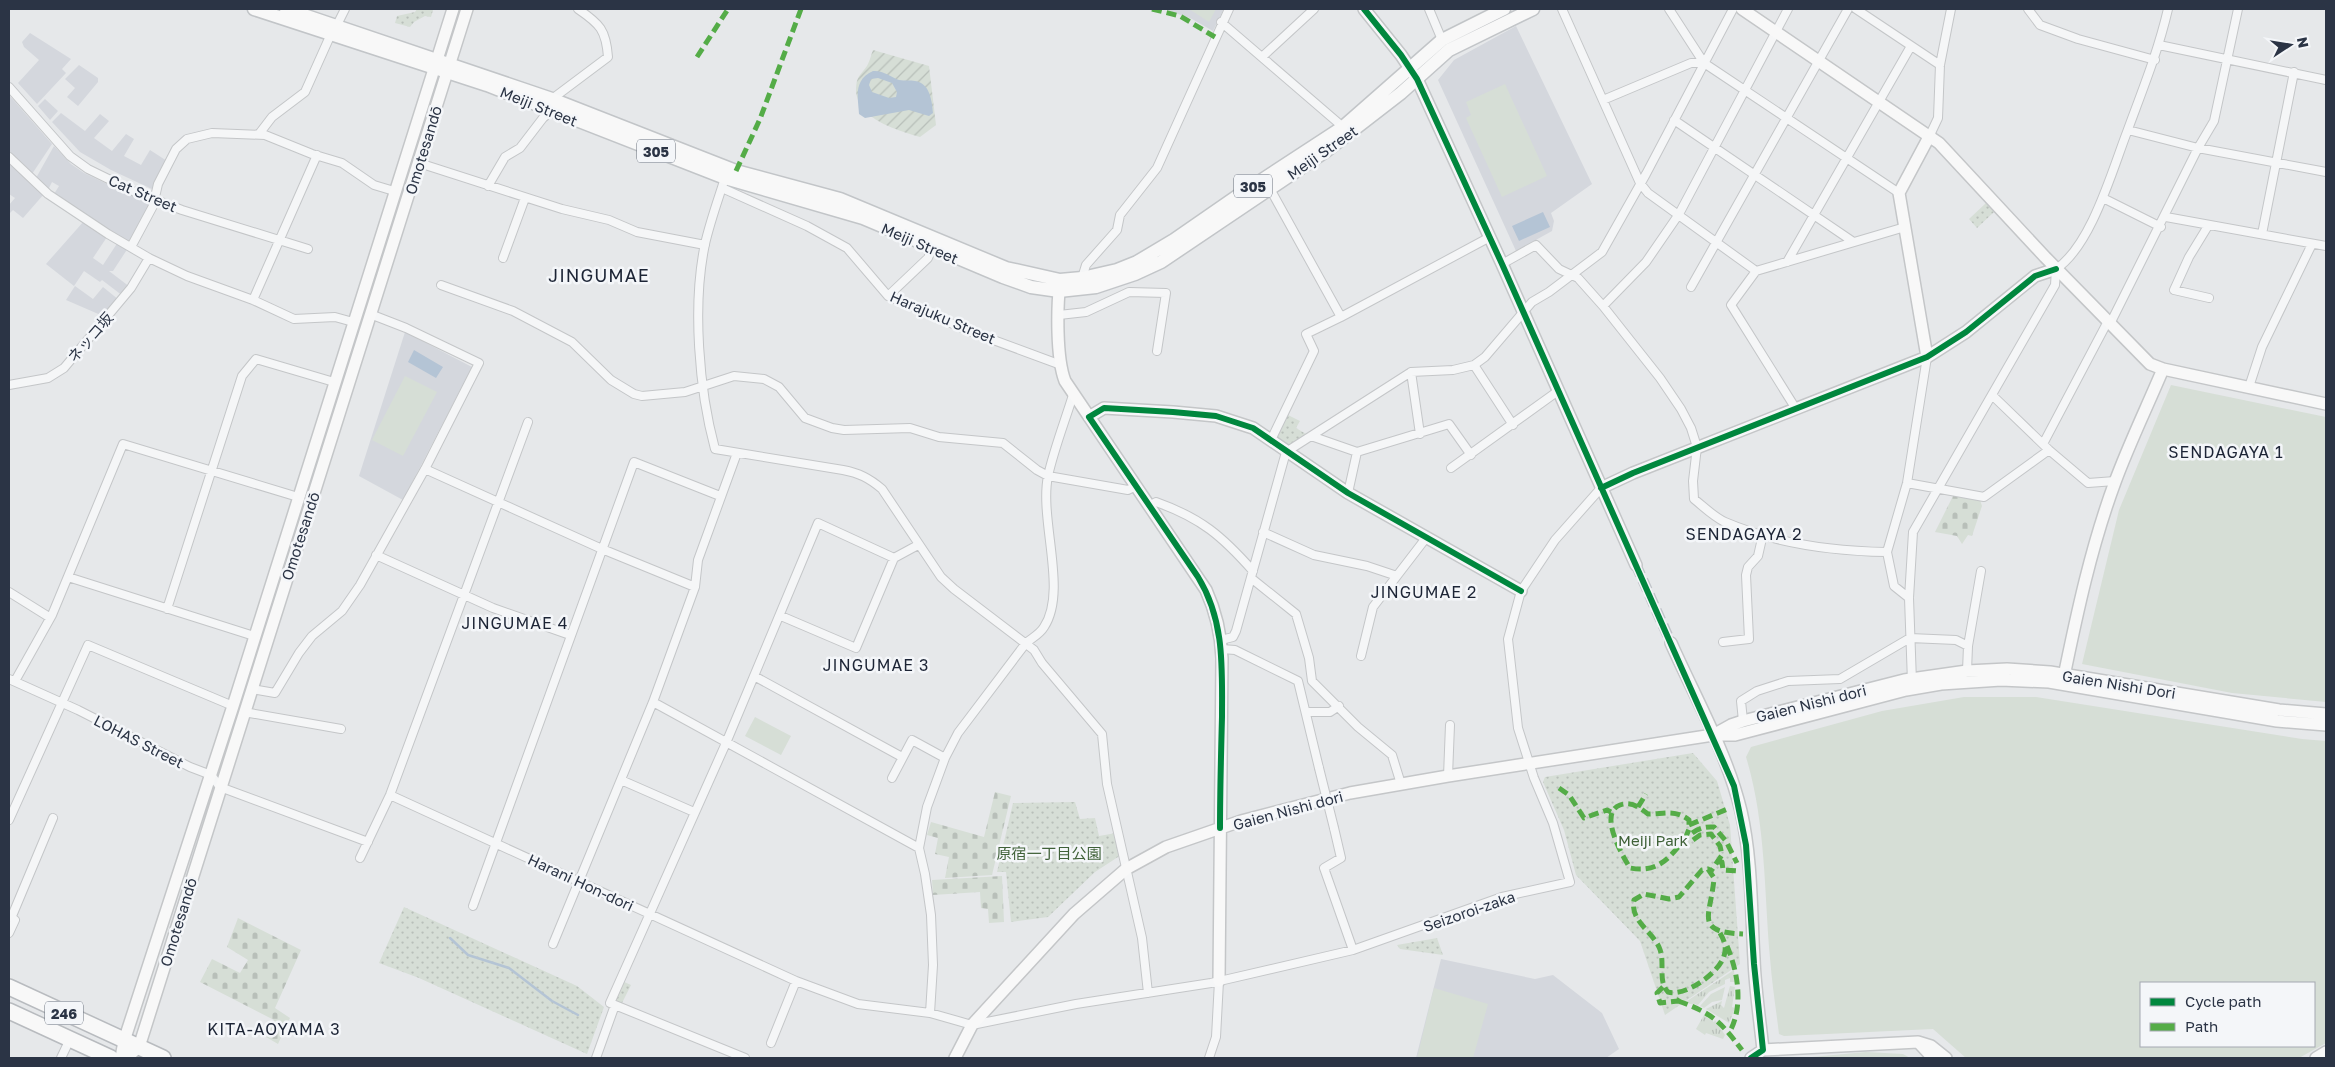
<svg xmlns="http://www.w3.org/2000/svg" width="2335" height="1067" font-family="'Golos Text','Noto Sans JP',sans-serif">
<defs>
<pattern id="grass-tufts" width="24" height="20" patternUnits="userSpaceOnUse" patternTransform="scale(1.25)"><rect width="24" height="20" fill="#d6ded6"/><path d="M3 7l-1-3M5 7V3M7 7l1-3M15 17l-1-3M17 17v-4M19 17l1-3" fill="none" stroke="#b8bfb9"/></pattern>
<pattern id="cemetery-stones" width="16" height="16" patternUnits="userSpaceOnUse" patternTransform="scale(1.25)"><rect width="16" height="16" fill="#d6ded6"/><path d="M2 7V4a2 2 0 0 1 4 0v3zM10 15v-3a2 2 0 0 1 4 0v3z" fill="#b8bfb9"/></pattern>
<pattern id="park-dots" width="8" height="8" patternUnits="userSpaceOnUse" patternTransform="scale(1.25)"><rect width="8" height="8" fill="#d6ded6"/><path d="M2 2h.1M6 6h.1" fill="none" stroke="#b8bfb9" stroke-width="1.8" stroke-linecap="round"/></pattern>
<pattern id="garden-furrows" width="10" height="10" patternUnits="userSpaceOnUse" patternTransform="scale(1.25)"><rect width="10" height="10" fill="#d6ded6"/><path d="M-1 1l2-2M0 10L10 0M9 11l2-2" fill="none" stroke="#b8bfb9"/></pattern>
</defs>
<rect width="100%" height="100%" fill="#e6e8ea"/>
<path fill="#d4d7dd" d="M1164,9H1224L1213,31L1192,19Z
M1516,26L1592,184L1551,213L1554,221L1552,231L1516,251L1438,80L1454,60Z
M30,33L71,59L62,69L66,73L37,104L18,83L39,60L24,47L22,42Z
M79,65L98,78V82L78,106L67,97L75,88L65,79Z
M9,95L52,144L32,174L9,155Z
M45,99L58,111L50,120L38,106Z
M61,113L85,131L100,114L109,121L94,138L112,151L126,134L134,139L124,156L141,165L150,150L167,161L154,190L111,170L80,152L52,122Z
M54,146L71,164L84,173L151,205L131,241L121,239L54,194L59,186L52,182L48,190L36,178Z
M9,161L44,194L23,218L13,210L9,214V205L15,198L9,194Z
M84,221L107,237L93,258L103,265L118,242L128,248L113,271H109L130,287L123,296L102,280L100,282L84,271L74,286L46,264Z
M75,286L93,299L103,287L119,300L103,316L66,300Z
M405,332L472,367L403,500L359,476Z
M1441,959L1535,979L1553,975L1602,1013L1619,1049L1606,1058H1416Z"/>
<path fill="url(#grass-tufts)" d="M1734,970L1735,982H1730V978L1725,980V984L1709,992L1698,1005L1684,1003Z
M1730,986L1735,987L1732,1007L1735,1008L1729,1023L1706,1009L1722,1001L1721,1005L1724,1008Z
M1725,987L1722,1000L1712,1002L1704,1008L1700,1006L1711,994Z
M1704,1015L1714,1022L1715,1020L1725,1035L1723,1039L1706,1033L1705,1035L1696,1029Z"/>
<path fill="url(#cemetery-stones)" d="M1954,494L1980,500L1982,506L1972,536L1968,535L1962,544L1957,536L1935,532Z
M995,792L1011,796L992,875L945,878L949,857L935,854L938,838L927,835L931,822L984,837Z
M1002,876L1004,922L989,923L988,909L981,908L980,892L933,895L932,880Z
M238,918L301,950L275,1008L290,1018L278,1044L266,1037L274,1020L200,982L212,959L240,973L248,960L227,947Z"/>
<path fill="url(#park-dots)" d="M417,9L433,10L431,17L425,16L414,22L410,27L395,23L397,16L415,12Z
M1986,203L1994,212L1977,228L1969,219Z
M1288,415L1300,421L1296,428L1306,434L1287,448L1276,439Z
M1693,753L1717,781L1730,825L1740,964L1665,1015L1640,941L1576,875L1564,830L1543,782L1545,777Z
M1075,802L1080,819L1095,818L1099,836L1116,833L1121,855L1095,872L1048,917L1011,922L1006,872H997L1013,803Z
M404,907L577,986L604,1007L587,1054L419,978L379,963Z
M1437,938L1443,955L1400,949L1397,945Z
M622,981L631,985L621,1005L613,1001Z"/>
<path fill="url(#garden-furrows)" d="M873,50L929,66L936,125L920,137C894,129 849,117 857,81C859,74 865,70 868,64C870,60 871,55 873,50Z"/>
<path fill="#d6ded6" fill-rule="evenodd" d="M1189,9H1216L1209,22Z
M1505,84L1547,176L1502,197L1466,118L1471,115L1466,102Z
M405,376L437,392L403,456L372,440Z
M2171,385L2326,417V702L2232,693L2082,664L2119,510Z
M1964,697H2036L2302,739L2326,741V1043L2299,1058H1966L1933,1029L1784,1036L1779,1034C1776,1009 1772,984 1770,958C1764,890 1766,823 1746,757L1751,747L1882,711ZM2141,983H2314V1046H2141Z
M755,717L791,736L781,755L745,736Z
M1434,988L1488,1004L1473,1058H1417Z
M1866,1052L1903,1054L1910,1058H1801Z"/>
<path fill="#b4c4d5" fill-rule="evenodd" d="M873,71C883,70 891,77 899,80C905,81 910,80 915,81C930,83 932,101 933,113L929,116L909,110L865,118L859,114C858,97 853,80 873,71ZM878,78L892,83L897,92L896,97L889,98L872,92L869,85L871,79Z
M1543,212L1550,227L1519,241L1512,226Z
M414,350L443,367L436,378L408,362Z"/>
<g fill="none" stroke-linecap="round" stroke-linejoin="round">
<path stroke="#b4c4d5" stroke-width="2.5" d="M450,938L468,955L509,968L552,1001L578,1015"/>
<path stroke="#c1c4c9" stroke-width="11" stroke-dasharray="11 5.5" stroke-linecap="butt" d="M1636,565L1671,643"/>
<defs>
<path id="street" d="M1429,9L1442,40
M1562,9L1640,183L1648,193L1756,271L1905,227
M1669,9L1704,63L1899,193
M1856,9L1940,65
M2028,9L2040,25L2078,39L2155,60
M1221,22L1343,127
M337,25L345,9
M2159,45L2326,80
M1262,57L1314,9
M9,87L70,156L88,169L135,192L182,210L308,249
M552,99L608,57C606,30 600,24 578,9
M1603,100L1691,63H1704
M1674,120L1852,241
M2128,130L2198,148L2326,172
M259,134L272,117L305,92L331,34
M1930,135L1938,118L1940,65L1951,9
M9,157L48,194L108,234L149,258L187,276L253,300L294,319L335,317L353,322
M419,163L562,209L609,220L637,232L705,245
M728,177L725,178C718,200 710,222 705,244C692,305 699,390 715,449L843,470C859,473 869,478 882,489L941,577L954,589L1034,650L1042,663L1102,734L1107,784L1142,938L1148,993
M488,186L505,157L520,148L543,118L553,110
M1269,187L1341,317L1306,334L1314,351L1271,440
M722,188L807,226L847,248L888,296L969,331L1061,365
M2103,198L2161,227
M2166,217L2326,246
M2208,226L2189,257L2174,290L2209,298
M2262,234L2294,72
M131,247L153,206L158,184L176,149L187,139L212,133L265,135L312,154L342,163L374,185L394,191
M503,258L525,198
M1787,262L1911,46
M1502,264L1536,245L1559,269L1578,278L1603,306L1660,378L1681,409L1691,428L1697,447L1693,481L1694,499C1704,507 1714,517 1725,522C1774,543 1834,551 1887,552
M1756,271L1731,305L1796,409
M1082,278L1086,265L1117,230L1120,215L1157,168L1229,9
M441,285L513,311L572,342L611,380L634,394L642,396L685,392L734,376L764,379L779,387L805,418L832,428L844,430L910,428L939,437L1003,443L1037,470L1048,476L1128,490L1136,486
M1691,287L1848,9
M888,296L928,258L932,248
M253,300L317,155
M1603,306L1646,262L1679,214L1788,9
M1059,315L1086,312L1129,292L1166,293L1157,351
M1341,317L1490,237
M2110,324L2198,148L2214,121L2238,9
M1474,365L1513,425
M1411,372L1420,434
M9,385L48,378L64,368L131,288L149,258
M2249,387L2262,347L2312,244
M1993,396L2049,450L2088,483L2115,481
M1311,436L1357,452
M2043,444L2108,321
M1451,468L1558,391
M425,469L602,549L695,587
M1907,483L1984,497L2049,450
M1348,493L1357,452L1449,424L1471,455
M1149,506L1156,502C1201,518 1222,536 1253,571
M1263,532L1314,555L1367,566L1397,576
M376,555L493,608L570,635
M68,577L254,636
M1251,578L1296,614L1309,658L1312,681L1358,727L1392,755L1401,784
M9,592L49,617
M1909,598L1894,586L1887,552L1907,483L1927,357
M167,609L242,376L256,359L334,382
M781,616L856,648L894,558
M1221,640L1233,637L1236,631L1286,452L1411,372L1453,370L1474,365L1485,357L1532,302L1549,292L1602,252L1646,174L1733,9
M1723,642L1749,639L1746,575L1748,567L1758,556L1763,534
M1222,649L1235,650L1298,681L1319,768
M1361,656L1373,607L1426,538
M1967,671L1968,646L1981,571
M754,676L902,757
M9,679L78,710L190,767L211,775L220,787L368,842
M15,681L52,615L123,444L298,497
M1912,682L1909,598L1913,532L2055,285L2056,269C2091,246 2112,171 2127,132C2142,91 2158,52 2168,9
M252,689L275,693L299,653L312,636L342,611L360,585L425,469L479,363L406,328L370,314
M653,702L919,848
M244,712L341,729
M1306,712H1330L1339,706
M1743,721L1741,701L1757,691L1788,681L1840,679L1910,638L1956,640L1968,646
M1448,776L1450,725
M892,778L912,740L945,758
M621,780L694,812
M390,795L796,981L858,1004L930,1013L972,1025L1076,1004L1211,983L1353,950L1502,897L1570,882L1553,823L1534,778L1518,728L1508,639L1521,591L1555,540L1601,488
M9,820L88,645L233,706
M1334,828L1341,858L1324,868L1353,950
M360,858L390,795L528,422
M473,906L634,462L720,496
M9,915L15,920L9,933
M12,916L53,818
M553,944L653,702L695,587L698,560L737,453
M930,1013L933,965L931,915L925,874L919,848L927,807L945,758L958,733L1026,643C1032,638 1040,634 1044,627C1068,591 1039,520 1048,476C1054,449 1065,421 1073,395
M771,1043L796,981
M61,1058L70,1039
M596,1058L615,1005
M745,1058L610,1003L726,743L818,523L894,558L918,545
M1209,1058L1216,1037L1219,981"/>
<path id="secondary" d="M1364,9L1401,55L1417,79L1502,264L1636,565
M1742,9L1939,143L2045,257L2150,364L2163,369L2326,404
M1060,282C1057,306 1056,358 1065,381L1206,590C1216,612 1221,634 1222,658L1219,981
M1927,357L1899,193L1930,135
M1089,417L1104,408L1173,412L1216,416L1253,428L1348,493L1521,591
M1601,488L1633,473L1927,357L1966,332L2035,276L2056,269
M1671,643C1695,697 1727,753 1741,811C1752,859 1751,910 1754,959C1755,989 1760,1020 1763,1050
M2063,681C2077,613 2091,547 2115,482C2129,444 2147,407 2163,369
M1713,735L1731,725L1743,721L1904,680L1967,671L2007,669L2050,672L2279,710L2326,714
M1919,1043L1933,1058
M121,1058L124,1041L233,706L453,9
M126,1058L139,1047L467,9
M955,1058L972,1025L1074,914L1126,869L1166,847L1241,821L1350,793L1448,776L1713,735H1735L1906,690L1941,684L2001,680L2049,682L2277,721L2326,725
M1751,1058L1763,1050L1918,1042L1931,1046L1946,1058
M2316,1058L2326,1052"/>
<path id="primary" d="M254,9L487,85L725,178L863,218L1003,277L1031,287L1059,291L1096,287L1135,274L1161,262L1326,151L1401,93L1449,50L1533,9
M286,9L552,99L736,171L840,199L1006,268L1060,280L1082,278L1117,270L1137,262L1174,240L1239,195L1343,127L1442,40L1504,9"/>
<path id="highway" d="M9,987L163,1058
M9,1011L111,1058"/>
</defs>
<use href="#street" stroke="#c4c6c8" stroke-width="10"/>
<use href="#secondary" stroke="#c4c6c8" stroke-width="14"/>
<use href="#primary" stroke="#c2c5c8" stroke-width="15"/>
<use href="#highway" stroke="#b8bbbf" stroke-width="18"/>
<use href="#street" stroke="#f5f6f7" stroke-width="8"/>
<use href="#secondary" stroke="#f8f8f8" stroke-width="11"/>
<use href="#primary" stroke="#f8f8f8" stroke-width="12"/>
<use href="#highway" stroke="#f8f8f8" stroke-width="15"/>
<defs>
<path id="street-bridge" d="M1319,768L1334,828"/>
</defs>
<use href="#street-bridge" stroke="#c4c6c8" stroke-width="10" stroke-linecap="butt"/>
<use href="#street-bridge" stroke="#f5f6f7" stroke-width="8"/>
<path stroke="#54ac47" stroke-width="5" stroke-dasharray="10 5" stroke-linecap="butt" d="M1152,9L1180,16L1215,37
M697,57L728,9
M736,171L760,119L801,9
M1559,788L1569,795L1584,818L1607,810L1611,812
M1638,807L1646,794
M1689,825L1730,808
M1685,839L1689,829V820C1675,809 1664,814 1648,814C1639,807 1631,801 1620,805C1598,813 1622,855 1630,868C1678,877 1676,824 1714,827L1726,841L1737,863
M1693,840L1700,835L1711,834L1720,846L1722,855L1711,871
M1718,862H1722L1723,870L1738,871
M1720,933C1724,940 1727,947 1724,956C1719,973 1685,997 1668,992C1657,981 1666,962 1659,947C1651,930 1630,921 1634,900L1644,894L1669,899L1679,897L1702,870L1708,869L1714,878C1711,916 1693,932 1743,934
M1727,946C1738,972 1744,1007 1729,1033
M1663,987L1657,993L1660,1003L1678,1001L1681,996
M1678,1001C1712,1013 1720,1021 1742,1050"/>
<defs>
<path id="cycleway" d="M1364,9L1401,55L1417,79L1502,264L1734,786L1746,845L1754,964L1763,1050L1751,1058
M1601,488L1633,473L1927,357L1966,332L2035,276L2056,269
M1220,828C1220,791 1221,754 1222,717C1222,668 1225,621 1198,577L1089,417L1104,408L1173,412L1216,416L1253,428L1348,493L1521,591"/>
</defs>
<use href="#cycleway" stroke="#f4f6f9" stroke-width="9"/>
<use href="#cycleway" stroke="#00873e" stroke-width="6"/>
</g>
<g text-anchor="middle" dominant-baseline="central" stroke-width="5" stroke-linejoin="round" paint-order="stroke">
<g fill="#f4f6f9" stroke="#676e7b" stroke-width="1">
<rect x="637" y="139.5" width="38" height="23" rx="4"/>
<rect x="1234" y="174.5" width="38" height="23" rx="4"/>
<rect x="45" y="1001.5" width="38" height="23" rx="4"/>
</g>
<g font-size="14" font-weight="bold" fill="#2b3445">
<text x="656" y="151">305</text>
<text x="1253" y="186">305</text>
<text x="64" y="1013">246</text>
</g>
<g font-size="15" fill="#2b3445" stroke="#f4f6f9">
<text transform="translate(539 106) rotate(22)">Meiji Street</text>
<text transform="translate(423 150) rotate(-73)">Omotesandō</text>
<text transform="translate(1322 152) rotate(-35)">Meiji Street</text>
<text transform="translate(143 193) rotate(23)">Cat Street</text>
<text transform="translate(920 243) rotate(23)">Meiji Street</text>
<text transform="translate(943 317) rotate(23)">Harajuku Street</text>
<text transform="translate(90 337) rotate(-49)">ネッコ坂</text>
<text transform="translate(300 536) rotate(-72)">Omotesandō</text>
<text transform="translate(2119 684) rotate(9)">Gaien Nishi Dori</text>
<text transform="translate(1811 703) rotate(-14)">Gaien Nishi dori</text>
<text transform="translate(139 741) rotate(27)">LOHAS Street</text>
<text transform="translate(1288 810) rotate(-15)">Gaien Nishi dori</text>
<text transform="translate(581 882) rotate(25)">Harani Hon-dori</text>
<text transform="translate(1469 911) rotate(-19)">Seizoroi-zaka</text>
<text transform="translate(178 922) rotate(-73)">Omotesandō</text>
</g>
<g font-size="15" fill="#3f6138" stroke="#f4f6f9">
<text x="1653" y="840">Meiji Park</text>
<text x="1049" y="853">原宿一丁目公園</text>
</g>
<g font-size="16" letter-spacing="1" fill="#1d2536" stroke="#f4f6f9">
<text x="2226" y="452">SENDAGAYA 1</text>
<text x="1744" y="534">SENDAGAYA 2</text>
<text x="1424" y="592">JINGUMAE 2</text>
<text x="515" y="623">JINGUMAE 4</text>
<text x="876" y="665">JINGUMAE 3</text>
<text x="274" y="1029">KITA-AOYAMA 3</text>
</g>
<g font-size="18" letter-spacing="1" fill="#1d2536" stroke="#f4f6f9">
<text x="599" y="275">JINGUMAE</text>
</g>
</g>
<rect width="2335" height="1067" fill="none" stroke="#2b3445" stroke-width="20"/>
<rect x="2140" y="982" width="175" height="65" fill="#f4f6f9" stroke="#a4a8b1"/>
<rect x="2150" y="998" width="25" height="8" fill="#00873e" stroke="#a4a8b1"/>
<text x="2185" y="1007" font-size="15" fill="#2b3445">Cycle path</text>
<rect x="2150" y="1023" width="25" height="8" fill="#54ac47" stroke="#a4a8b1"/>
<text x="2185" y="1032" font-size="15" fill="#2b3445">Path</text>
<g transform="translate(2290 45) rotate(78)" stroke="#f4f6f9" stroke-width="4" paint-order="stroke">
<path d="M0-4L9 19L0 12L-9 19Z" fill="#2b3445"/>
<text y="-8" font-size="14" font-weight="bold" text-anchor="middle" fill="#2b3445">N</text>
</g>
</svg>
